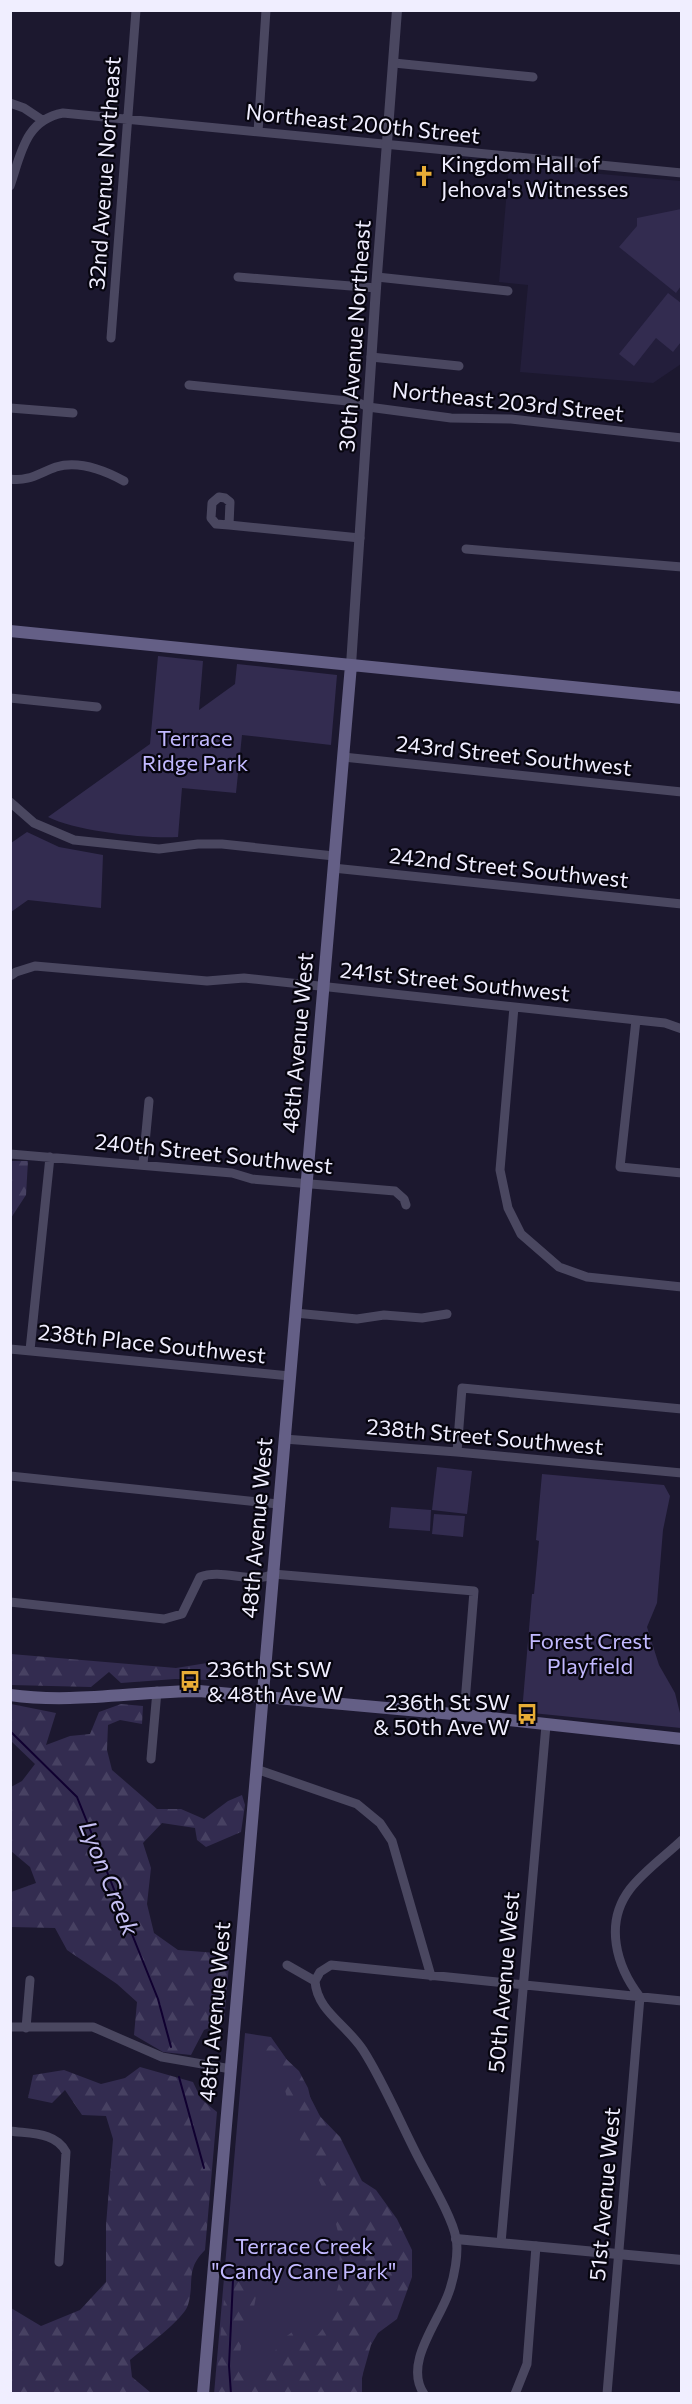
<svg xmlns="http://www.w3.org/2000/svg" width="692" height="2404" font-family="Commissioner,sans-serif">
<defs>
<pattern id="forest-firs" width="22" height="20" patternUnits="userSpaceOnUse" patternTransform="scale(1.5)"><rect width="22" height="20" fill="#332c50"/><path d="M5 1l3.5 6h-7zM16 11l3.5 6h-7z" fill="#474162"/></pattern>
</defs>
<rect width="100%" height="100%" fill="#1c182f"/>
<path fill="#231e3b" d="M509,166L681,181V364L653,383L520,372L528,285L499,282Z"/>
<path fill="#332c50" d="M681,209V286L676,293L619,247L637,226V218Z
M668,293L681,303V342L673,352L656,338L634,366L619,354Z
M158,656L203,661L199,710L235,684L237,664L337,675L331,745L242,735L236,793L182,788L178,837C146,839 75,831 48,817L150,744Z
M27,832L59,847L103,855L101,908L28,900L11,912V843Z
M437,1467L472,1471L467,1514L432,1510Z
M542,1474L664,1485L670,1496L663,1530L657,1603L647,1627L659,1665L675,1693L681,1717V1728L522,1712L532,1594H534L539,1541L536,1540Z
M391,1507L431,1510L430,1531L389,1528Z
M434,1514L465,1516L463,1537L432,1534Z
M245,2033L271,2037L302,2081L386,2245L371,2314L360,2393L214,2394Z"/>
<path fill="url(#forest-firs)" d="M11,1161H28L26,1195L11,1218Z
M11,1654L176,1668L207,1663L211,1671L209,1680L175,1679L121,1683L109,1672L91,1687L11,1685Z
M11,1704L56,1713L46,1745L70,1736L90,1734L99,1712L121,1704L143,1706L142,1724L120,1720L108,1725L107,1750L112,1770L157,1809H181L204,1819L228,1801L242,1795L245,1805L241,1832L206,1847L197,1840L195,1828L162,1823L143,1843L151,1868L147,1904L154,1933L178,1950L230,1954L224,2022L204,2030L191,2055L163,2052L134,2035L137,2002L117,1984L67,1950L55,1928L11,1927V1892L36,1883L30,1867L11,1851V1787L22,1781L35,1764L11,1741Z
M271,2045L299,2071L308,2088L313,2109L340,2137L362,2181L376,2190L397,2219L412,2250V2277L397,2319L378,2333L371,2345L362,2377V2393H215L227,2267L241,2264L258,2286L254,2307L242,2334L239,2368L251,2376L267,2368L280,2341L299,2327L317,2336L329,2321L339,2283L340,2240L332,2208L295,2129L284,2086L260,2051Z
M140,2067L193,2082L201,2099L217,2112L205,2250C185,2270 195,2281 188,2305C184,2319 143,2349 130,2360L132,2377L150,2392L156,2393H11V2308L41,2326L80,2310L106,2282V2225L113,2139L106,2116L82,2115L65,2090L52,2103L28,2098L33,2075L64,2070L101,2084L125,2078Z"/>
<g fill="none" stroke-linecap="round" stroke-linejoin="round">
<path stroke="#100030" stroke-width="2" d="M10,1731L77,1797L158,1999L171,2047
M179,2077L204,2168
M231,2394L229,2366L233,2280"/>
<path stroke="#4a4760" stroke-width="9" d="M394,63L533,77
M10,103L24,108L42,120
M258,132L266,10
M10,186C21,154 25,120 63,113L682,173
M238,277L376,288
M377,277L508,291
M111,338L136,10
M371,357L459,366
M189,385L357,402L368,407L451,418L511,419L682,438
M10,408L73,413
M10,479C28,482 39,473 56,467C79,460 104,470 124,481
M229,525L230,502L225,498L219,497L212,503L211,518L216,524L229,525L360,538
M466,549L682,567
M10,698L97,707
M343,757L682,792
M10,802L34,823L74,840L159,849L198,844H222L334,856
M333,868L682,904
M10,976L16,972L35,966L207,981L244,978L665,1023L682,1029
M514,1007L500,1170L508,1208L521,1234L559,1267L587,1277L682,1287
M636,1020L620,1167L682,1173
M10,1154L232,1173L252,1179L395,1191L404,1199L406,1205
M143,1164L149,1101
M295,1313L357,1319L384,1315L422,1318L447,1314
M10,1349L290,1376
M30,1350L50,1157
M284,1439L457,1452L682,1473
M457,1452L462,1388L682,1409
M10,1476L278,1504
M10,1602L164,1619L182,1614L200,1577C223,1568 251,1585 273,1574L474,1591L464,1715
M151,1759L157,1691
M256,1769L357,1804L380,1823L392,1841L431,1976
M287,1965L315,1981
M315,1981C317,2011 346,2024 363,2050C383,2081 400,2122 417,2155C428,2177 452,2216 456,2238C459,2253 454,2278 449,2292C439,2322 403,2363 424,2394
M315,1981L320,1972L331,1965L682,2001
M10,2027H93L162,2057L231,2069
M26,2028L30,1980
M10,2131C31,2134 56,2132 66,2152L59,2262
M501,2243L546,1725
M515,2394L527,2364L536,2246
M607,2394L640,1997C616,1966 604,1923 630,1889C644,1871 665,1856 682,1840"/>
<path stroke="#4a4760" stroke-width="10" d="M351,665L376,288L397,10
M456,2239L682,2260"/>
<path stroke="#645f86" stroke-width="12" d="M10,631L682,698
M10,1695C73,1704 137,1691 199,1691L464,1715L682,1739
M203,2394L351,665"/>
</g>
<defs>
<symbol id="church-bare" viewBox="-9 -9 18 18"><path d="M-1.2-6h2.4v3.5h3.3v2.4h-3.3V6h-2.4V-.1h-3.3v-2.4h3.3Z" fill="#e7ac36" stroke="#07050f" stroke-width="2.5" paint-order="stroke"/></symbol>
<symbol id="bus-bare" viewBox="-9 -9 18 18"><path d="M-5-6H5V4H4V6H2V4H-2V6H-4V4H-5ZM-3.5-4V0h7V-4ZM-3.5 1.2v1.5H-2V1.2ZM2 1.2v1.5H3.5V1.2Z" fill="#e7ac36" stroke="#07050f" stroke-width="2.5" paint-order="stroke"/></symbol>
</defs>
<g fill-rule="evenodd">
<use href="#church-bare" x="409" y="161" width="30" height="30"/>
<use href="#bus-bare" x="175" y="1666" width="30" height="30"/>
<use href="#bus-bare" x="512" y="1699" width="30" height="30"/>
</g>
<g text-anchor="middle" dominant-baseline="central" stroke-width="4.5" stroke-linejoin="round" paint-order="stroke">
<g font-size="22" fill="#f0eeff" stroke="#07050f">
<text transform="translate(363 123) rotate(6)">Northeast 200th Street</text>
<text transform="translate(104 173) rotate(-86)">32nd Avenue Northeast</text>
<text transform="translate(354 336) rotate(-86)">30th Avenue Northeast</text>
<text transform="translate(508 401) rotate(6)">Northeast 203rd Street</text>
<text transform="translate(514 755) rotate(6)">243rd Street Southwest</text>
<text transform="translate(509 867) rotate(6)">242nd Street Southwest</text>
<text transform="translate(455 981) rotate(6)">241st Street Southwest</text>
<text transform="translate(297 1043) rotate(-85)">48th Avenue West</text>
<text transform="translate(214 1153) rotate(6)">240th Street Southwest</text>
<text transform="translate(152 1343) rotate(6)">238th Place Southwest</text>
<text transform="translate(485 1436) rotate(5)">238th Street Southwest</text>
<text transform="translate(256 1528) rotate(-85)">48th Avenue West</text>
<text transform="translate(503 1982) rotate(-85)">50th Avenue West</text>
<text transform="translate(214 2012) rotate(-85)">48th Avenue West</text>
<text transform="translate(604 2194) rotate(-85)">51st Avenue West</text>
</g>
<g font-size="22" fill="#f0eeff" stroke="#07050f" text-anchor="start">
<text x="441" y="163">Kingdom Hall of<tspan x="441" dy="25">Jehova's Witnesses</tspan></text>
<text x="207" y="1668">236th St SW<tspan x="207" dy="25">&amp; 48th Ave W</tspan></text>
<text x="510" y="1701" text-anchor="end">236th St SW<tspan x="510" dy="25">&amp; 50th Ave W</tspan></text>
</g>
<g font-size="22" fill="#c2b9ff" stroke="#07050f">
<text x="195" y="737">Terrace<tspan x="195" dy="25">Ridge Park</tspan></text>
<text x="590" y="1640">Forest Crest<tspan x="590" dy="25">Playfield</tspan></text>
<text x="304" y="2245">Terrace Creek<tspan x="304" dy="25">"Candy Cane Park"</tspan></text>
</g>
<g font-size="24" font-style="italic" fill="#c6c0f4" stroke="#07050f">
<text transform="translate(110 1878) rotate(68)">Lyon Creek</text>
</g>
</g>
<rect width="692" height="2404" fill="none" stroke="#f0eeff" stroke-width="24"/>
</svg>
